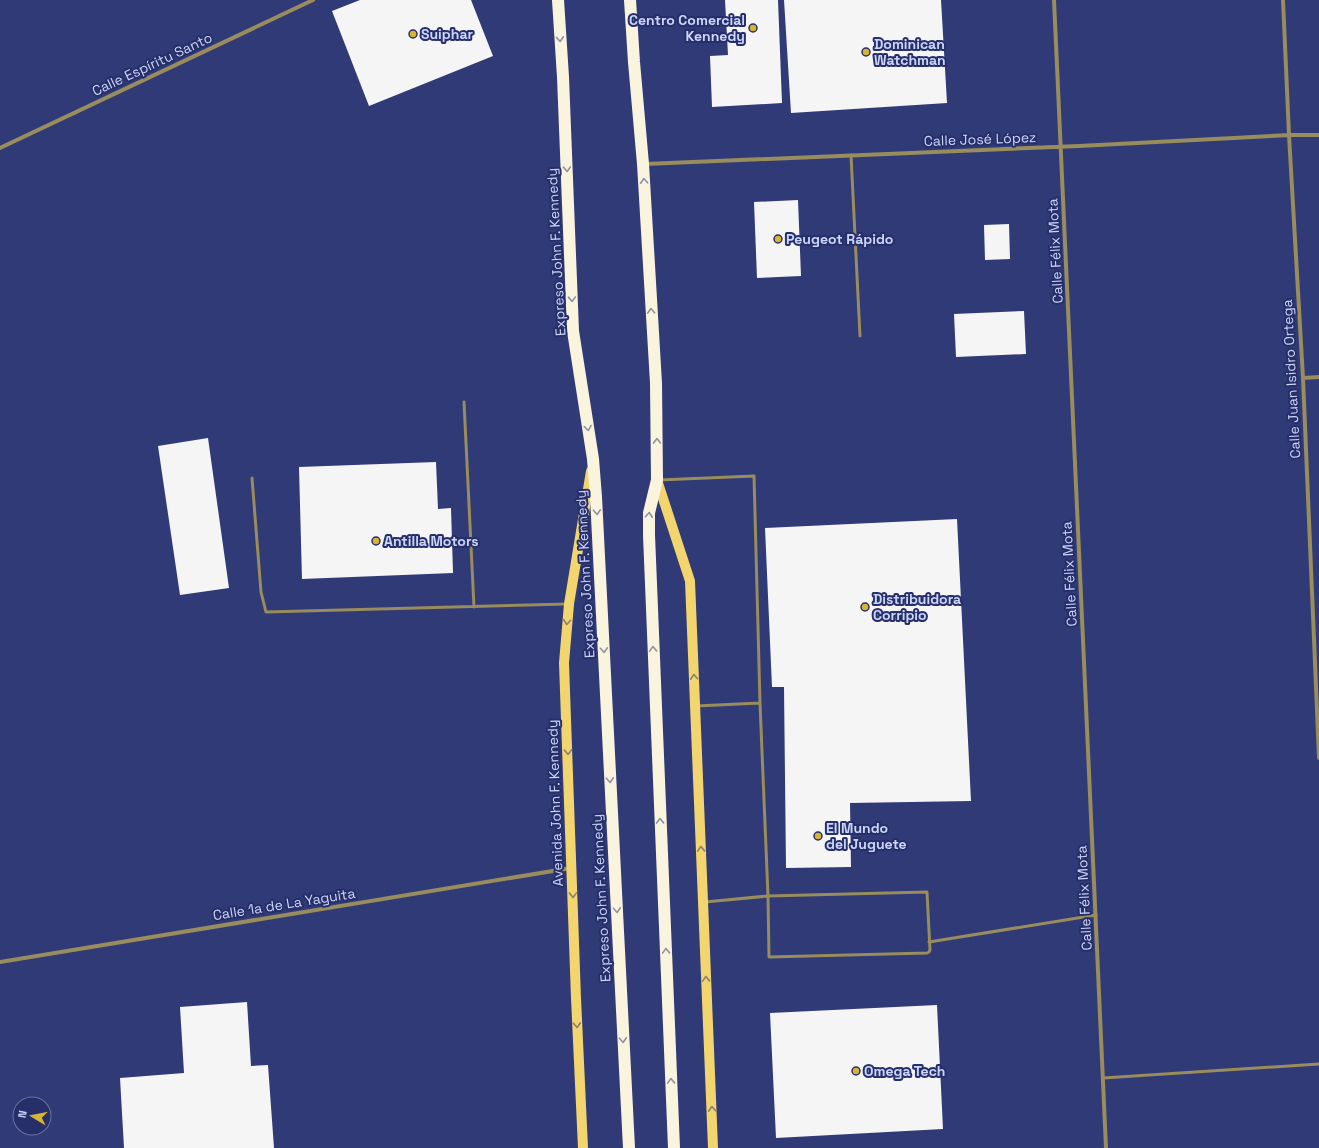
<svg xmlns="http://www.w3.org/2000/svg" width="1319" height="1148" font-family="'Space Grotesk',sans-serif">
<rect width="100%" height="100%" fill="#303a76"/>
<path fill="#f5f5f5" d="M360,0H471L493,56L369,106L332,11Z
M725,0H778L782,103L712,107L710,56L728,55Z
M784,0H941L947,103L791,113Z
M798,200L801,276L757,278L754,202Z
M1009,224L1010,259L985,260L984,225Z
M1024,311L1026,354L956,357L954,314Z
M208,438L229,588L180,595L158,446Z
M436,462L438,509L451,508L453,573L302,579L299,467Z
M957,519L971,801L850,803L851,867L786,868L784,687H772L765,528Z
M247,1002L251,1066L268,1065L274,1148H124L120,1078L184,1073L180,1007Z
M937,1005L943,1129L776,1138L770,1013Z"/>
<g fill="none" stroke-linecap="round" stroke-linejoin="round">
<path stroke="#998c5d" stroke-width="3" d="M851,155L860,336
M464,402L474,607
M252,478L261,592L266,612L567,604
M659,480L754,476L760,703L768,896L769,957L927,953L929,952L930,950L927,892L768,896L705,902
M696,706L760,703
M929,942L1096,915
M1103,1078L1319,1064"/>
<path stroke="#998c5d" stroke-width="4" d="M1054,0L1106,1148
M1283,0L1289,135L1303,378L1319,758
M0,148L313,0
M645,164L1079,146L1289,135H1319
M1303,378L1319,377
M0,962L571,868"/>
<path stroke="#f2d56f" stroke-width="10" d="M657,480L690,581L713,1148
M583,1148L576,998L564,663L569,604L591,471"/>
<path stroke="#faf4de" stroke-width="12" d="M558,0L563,77L573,331L593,459L596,497L629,1148
M630,0L634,62L643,164L656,383L657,480L649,513V535L674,1148"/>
</g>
<defs><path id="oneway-chevron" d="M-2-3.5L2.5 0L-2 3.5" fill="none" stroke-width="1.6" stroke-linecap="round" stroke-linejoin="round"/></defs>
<g stroke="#9092a4">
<use href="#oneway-chevron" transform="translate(560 39) rotate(86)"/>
<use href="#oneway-chevron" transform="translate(567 169) rotate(88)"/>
<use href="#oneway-chevron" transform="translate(644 181) rotate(-93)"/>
<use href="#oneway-chevron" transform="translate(572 299) rotate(88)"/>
<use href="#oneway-chevron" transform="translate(651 311) rotate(-93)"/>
<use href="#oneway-chevron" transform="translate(588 428) rotate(81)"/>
<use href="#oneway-chevron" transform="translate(657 441) rotate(-91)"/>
<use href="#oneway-chevron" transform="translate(597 512) rotate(87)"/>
<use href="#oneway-chevron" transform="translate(649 515) rotate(-85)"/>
<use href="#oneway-chevron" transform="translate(653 649) rotate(-92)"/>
<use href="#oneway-chevron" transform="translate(604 650) rotate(87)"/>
<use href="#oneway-chevron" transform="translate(610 780) rotate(87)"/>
<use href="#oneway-chevron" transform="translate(660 821) rotate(-92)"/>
<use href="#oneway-chevron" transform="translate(617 910) rotate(87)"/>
<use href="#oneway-chevron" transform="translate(666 951) rotate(-92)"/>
<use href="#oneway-chevron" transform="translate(623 1040) rotate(87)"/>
<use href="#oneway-chevron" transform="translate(671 1081) rotate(-92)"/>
</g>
<g stroke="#8c826c">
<use href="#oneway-chevron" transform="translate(567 622) rotate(95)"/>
<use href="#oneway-chevron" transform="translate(694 677) rotate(-93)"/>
<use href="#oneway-chevron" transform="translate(568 752) rotate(88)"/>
<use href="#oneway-chevron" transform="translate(701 849) rotate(-92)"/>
<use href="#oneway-chevron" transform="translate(573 895) rotate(88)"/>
<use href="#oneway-chevron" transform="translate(706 979) rotate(-92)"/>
<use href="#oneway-chevron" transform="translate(577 1025) rotate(87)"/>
<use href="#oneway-chevron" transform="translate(712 1109) rotate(-93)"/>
</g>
<g fill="#d6b534" stroke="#272f6a" stroke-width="1.5">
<circle cx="753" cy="28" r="4"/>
<circle cx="413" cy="34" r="4"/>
<circle cx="866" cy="52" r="4"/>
<circle cx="778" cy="239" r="4"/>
<circle cx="376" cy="541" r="4"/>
<circle cx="865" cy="607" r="4"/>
<circle cx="818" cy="836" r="4"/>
<circle cx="856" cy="1071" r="4"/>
</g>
<g text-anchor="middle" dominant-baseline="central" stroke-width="4" stroke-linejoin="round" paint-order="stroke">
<g font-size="14" font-weight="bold" fill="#ccd6fa" stroke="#272f6a" text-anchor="start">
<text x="745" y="20" text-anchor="end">Centro Comercial<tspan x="745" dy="16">Kennedy</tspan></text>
<text x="421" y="34">Suiphar</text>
<text x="874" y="44">Dominican<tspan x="874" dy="16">Watchman</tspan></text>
<text x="786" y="239">Peugeot Rápido</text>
<text x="384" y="541">Antilla Motors</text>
<text x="873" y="599">Distribuidora<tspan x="873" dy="16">Corripio</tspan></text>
<text x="826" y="828">El Mundo<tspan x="826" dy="16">del Juguete</tspan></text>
<text x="864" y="1071">Omega Tech</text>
</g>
<g font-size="14" fill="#ccd6fa" stroke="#272f6a">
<text transform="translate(152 64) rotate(-25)">Calle Espíritu Santo</text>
<text transform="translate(980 139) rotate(-2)">Calle José López</text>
<text transform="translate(1055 251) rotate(-93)">Calle Félix Mota</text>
<text transform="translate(556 252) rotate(-93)">Expreso John F. Kennedy</text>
<text transform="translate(1291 379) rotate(-93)">Calle Juan Isidro Ortega</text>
<text transform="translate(585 574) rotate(-93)">Expreso John F. Kennedy</text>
<text transform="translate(1069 574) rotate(-93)">Calle Félix Mota</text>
<text transform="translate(555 803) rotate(-92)">Avenida John F. Kennedy</text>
<text transform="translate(601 898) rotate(-93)">Expreso John F. Kennedy</text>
<text transform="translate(1084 898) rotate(-93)">Calle Félix Mota</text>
<text transform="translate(284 904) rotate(-9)">Calle 1a de La Yaguita</text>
</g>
</g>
<g transform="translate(32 1116) rotate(280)"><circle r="19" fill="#272f6a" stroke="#6972a4"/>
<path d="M0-3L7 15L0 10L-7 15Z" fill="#d6b534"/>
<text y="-6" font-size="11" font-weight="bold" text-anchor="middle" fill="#ccd6fa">N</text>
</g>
</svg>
